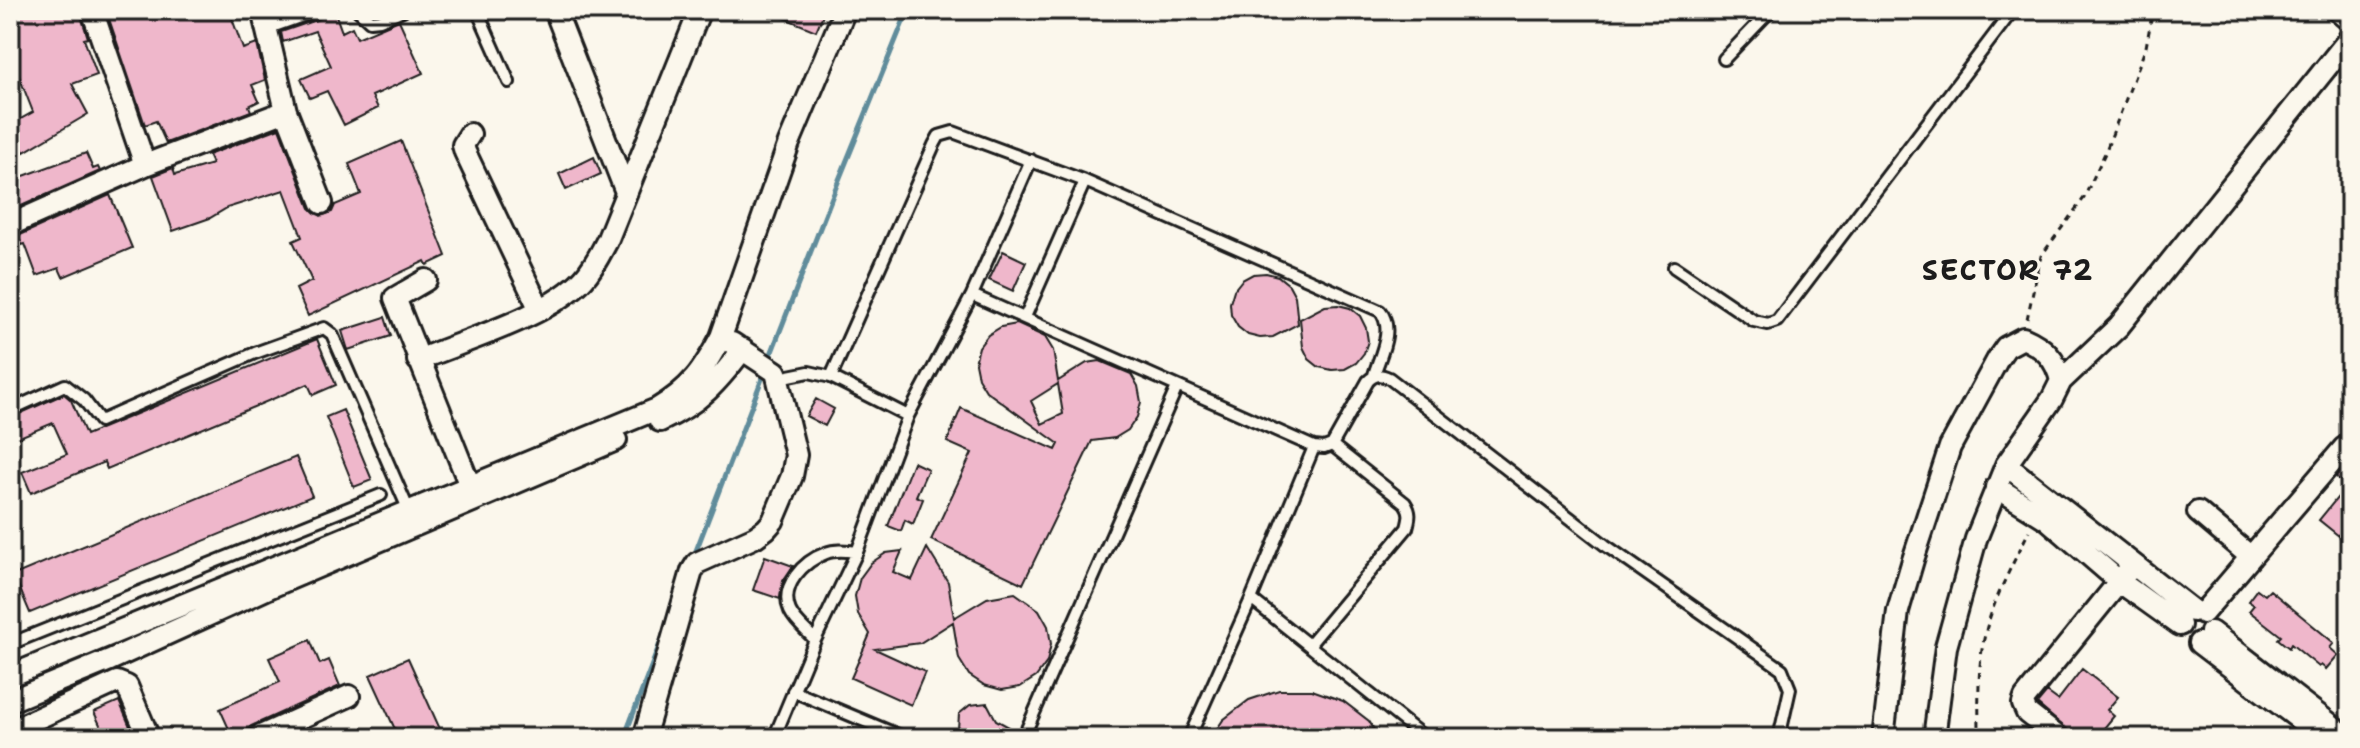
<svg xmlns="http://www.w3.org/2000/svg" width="2360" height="748" font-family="'Shantell Sans',sans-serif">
<rect width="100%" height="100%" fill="#fbf7ec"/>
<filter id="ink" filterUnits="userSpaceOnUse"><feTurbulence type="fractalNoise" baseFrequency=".0125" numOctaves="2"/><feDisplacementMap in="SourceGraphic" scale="16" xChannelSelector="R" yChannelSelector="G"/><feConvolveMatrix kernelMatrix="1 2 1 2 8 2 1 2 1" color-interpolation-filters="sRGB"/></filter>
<g filter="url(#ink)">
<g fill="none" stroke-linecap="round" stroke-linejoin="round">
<path stroke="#608c9b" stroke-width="5" d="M768,362L832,197L908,10
M694,556L765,371
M624,738L664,633"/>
</g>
<path fill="#efb7cb" stroke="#1c1c1c" stroke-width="2" fill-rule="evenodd" d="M10,10H79L88,38L84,39L97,75L72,84L88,114L24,152L10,125L33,112L10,53Z
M106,10H229L243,49L257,44L265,80L252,85L259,101L249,106L251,111L166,143L156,121L145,125Z
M327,10H334L342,32L352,27L357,38L399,20L423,73L372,96L378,108L344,125L327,91L310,98L301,79L331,66L315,31L283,42L281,32L322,18Z
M765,10H825L816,31Z
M279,128L310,208L321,216L332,212L335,205L361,194L349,164L401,141L446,256L427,265L425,261L308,316L296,289L312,281L293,241L302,237L284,190L227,208L210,218L173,231L153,176L173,168L175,175L212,164L208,155Z
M86,153L93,169L98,167L100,171L10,211V181Z
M594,157L601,174L566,190L559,174Z
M110,195L132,248L63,277L59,268L37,276L25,244L22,245L18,236Z
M1003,251L1026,262L1013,291L989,280Z
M1266,273L1278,276L1289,285L1295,296L1298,324L1273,337L1260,338L1248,335L1238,327L1231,315L1230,303L1234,290L1242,280L1253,274Z
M1338,305L1350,308L1360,316L1366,328L1368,341L1364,353L1356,363L1345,369L1332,370L1319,367L1309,359L1303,347L1300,319L1325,306Z
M385,317L391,336L348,350L342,331Z
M1017,324L1045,337L1053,350L1058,381L1087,363L1100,361L1131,374L1138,386L1141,402L1137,417L1128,430L1115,438L1092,441L1023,584L931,540L972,453L947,442L961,408L1056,450L1059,444L986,391L978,378L975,363L979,347L988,335L1001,327ZM1058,384L1063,414L1042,424L1031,401Z
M317,339L336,385L313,395L308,384L107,469L104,462L31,493L22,472L67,454L53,423L10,441V418L64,394L71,400L86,435Z
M816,399L834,409L825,426L806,416Z
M343,410L372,480L354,487L326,417Z
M296,457L312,496L30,613L14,575Z
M2350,461V545L2319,520L2347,486L2336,477Z
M913,462L928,469L916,496L923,499L913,524L905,520L901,531L888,526Z
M927,548L948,582L954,618L987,598L1015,593L1039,610L1048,626L1051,644L1047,662L1036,677L1020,687L1002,690L984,685L969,675L959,659L953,622L920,643L875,649L925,672L911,705L851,678L870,634L858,614L855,596L860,578L871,563L886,553L902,551L893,572L912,580Z
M765,556L793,566L783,581L780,599L753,590Z
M2257,589L2265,595L2270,590L2334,643L2330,648L2338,655L2326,669L2321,665L2319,667L2291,644L2289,648L2278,639L2281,636L2249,611L2254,605L2248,601Z
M310,640L320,664L329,660L340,686L251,726L244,733L233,738L220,709L280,682L269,658Z
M408,658L444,738H399L370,675Z
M2082,669L2118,697L2107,710L2114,716L2096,738H2077L2037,704L2047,692L2058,700Z
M1279,690H1312L1343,701L1369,721L1379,738H1211L1223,720L1249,700Z
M119,701L135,738H106L94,712Z
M987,703L996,720L1009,727L1004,738H964L958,729L959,714L970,705Z"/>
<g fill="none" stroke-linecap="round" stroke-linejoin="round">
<defs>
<path id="lane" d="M358,10L370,21L380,20L403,10
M477,10L509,82
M266,29L319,10
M1724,59L1771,10
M1674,267L1754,321L1768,324L1777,321L2013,10
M972,295L1314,447L1324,448L1332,445L1368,381C1375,374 1380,374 1389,378L1605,545L1782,669L1790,689L1779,738
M1025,317L1085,181
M831,377L934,145L939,136L953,132L1085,181L1380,311C1395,329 1380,355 1374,375
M779,378L809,372L831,377L908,416
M10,410L65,385L84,400L100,421L255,353L324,328L332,334L409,511
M1251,599L1425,738
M815,640C807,631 795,622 790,611C779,586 804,561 826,553C836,549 847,551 857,552
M10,644L381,495
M1309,645L1407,528C1410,517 1411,512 1405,503L1332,445
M793,691L905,738
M774,738L815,640L857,552L908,416L972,295L1031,160
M1023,738L1177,387
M1189,738L1251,599L1314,447"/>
<path id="street" d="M92,10L145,165
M262,10L286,111L322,203
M555,10L626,192
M2337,10L2350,21
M470,134L463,145L465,152L540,310
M10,225L145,165L286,111
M426,280L395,298L470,486
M418,360C466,340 550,316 584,278C594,267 600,254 607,241L700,10
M2061,381L2119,326L2350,38
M660,421C699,404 718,382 743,349
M2006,465L2193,611
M1996,487L2047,519L2120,582L2180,625
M2198,512L2251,557
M2203,613L2344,448L2350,445
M2211,632L2348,738
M2199,643L2324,738
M10,676L657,409C691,389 703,371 721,337L789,143L845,10
M10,701L110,660L273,586L616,440
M10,731L117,682L127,686L149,738
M256,738L349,696
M644,738L692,571L697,563L755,537L766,529L773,521L792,476L796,455L776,372L732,343
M1883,738L1898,611L1913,560L1950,447L1999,357L2006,347L2023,338C2044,347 2056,359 2061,381L2052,399L2006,465L1976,539L1946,647L1934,738
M2059,738L2027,713L2023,704L2025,698L2127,572"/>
</defs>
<use href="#lane" stroke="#1c1c1c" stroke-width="16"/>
<use href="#street" stroke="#1c1c1c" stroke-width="26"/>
<path stroke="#1c1c1c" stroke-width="3" stroke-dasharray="6 6" stroke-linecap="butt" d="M2027,319L2041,256L2084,198L2105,153L2146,47L2153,10
M1979,738C1979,705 1977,671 1984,639C1992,601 2012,566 2029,531"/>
<use href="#lane" stroke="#fbf7ec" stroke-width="10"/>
<use href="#street" stroke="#fbf7ec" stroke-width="20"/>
</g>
</g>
<g text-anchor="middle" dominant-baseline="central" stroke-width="6" stroke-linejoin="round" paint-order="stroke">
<g font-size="28" font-weight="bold" letter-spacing="2" fill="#1c1c1c" stroke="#fbf7ec">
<text x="2008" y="270">SECTOR 72</text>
</g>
</g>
<rect width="2360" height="748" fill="none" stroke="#fbf7ec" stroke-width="40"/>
<rect x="20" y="20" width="2320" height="708" fill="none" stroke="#1c1c1c" stroke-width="3" filter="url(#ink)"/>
</svg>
